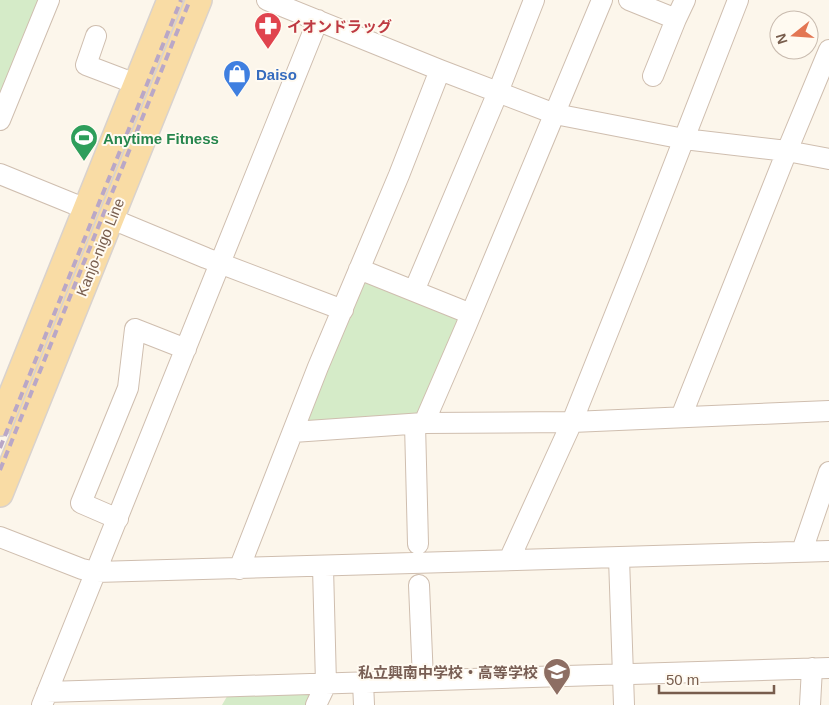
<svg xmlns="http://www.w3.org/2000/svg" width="829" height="705" font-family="Helvetica,'Noto Sans JP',sans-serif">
<rect width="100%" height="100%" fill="#fcf6eb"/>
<path fill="#d5ebc8" d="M0,0H40L0,100Z
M363,280L463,318L418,415L305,423Z
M313,692L306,705H222L229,693Z"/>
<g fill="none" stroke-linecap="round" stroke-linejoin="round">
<defs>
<path id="minor" d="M267,0L440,70L555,114L684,139L787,151L829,159
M629,0L676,19L685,0
M96,36L86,65L136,84
M653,76L676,19
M0,120L49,0
M0,174L86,209
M112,219L206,258L343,310
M359,269L471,314
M414,291L498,92L534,0
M681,417L787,151L829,50
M424,423L466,326L602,0
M415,424L418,544
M293,432L424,423L572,422L829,411
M118,519L81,503L128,388L135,329L186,349
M0,537L82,569L96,572L829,551
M802,551L829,472
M619,558L624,705
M509,560L572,422L638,257L738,0
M239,569L318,367L399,175L440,70
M419,585L423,680
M363,682L364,705
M47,692L829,668
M42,705L318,20
M316,705L326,684L323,567
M810,705L812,668"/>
<path id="major" d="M0,423L170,0
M0,494L199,0"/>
</defs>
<use href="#minor" stroke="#cfbeaf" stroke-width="22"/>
<use href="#major" stroke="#d9d2cd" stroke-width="28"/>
<use href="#minor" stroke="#fff" stroke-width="20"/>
<use href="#major" stroke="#f9dca5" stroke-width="25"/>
<path stroke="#b9a7c7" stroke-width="4" stroke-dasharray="8 5" stroke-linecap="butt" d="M0,448L181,0
M0,470L190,0"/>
</g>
<defs>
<symbol id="pharmacy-pin" viewBox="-11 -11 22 30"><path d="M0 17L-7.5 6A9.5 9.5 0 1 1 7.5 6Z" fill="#e0444e" stroke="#fffaf1"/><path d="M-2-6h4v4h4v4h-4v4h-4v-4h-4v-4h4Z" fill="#fff"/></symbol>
<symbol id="shop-pin" viewBox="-11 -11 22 30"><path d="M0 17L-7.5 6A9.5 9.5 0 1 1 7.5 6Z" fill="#3f7fe0" stroke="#fffaf1"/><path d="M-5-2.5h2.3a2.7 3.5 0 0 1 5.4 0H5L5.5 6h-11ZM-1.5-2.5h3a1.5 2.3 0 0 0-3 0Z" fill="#fff"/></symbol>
<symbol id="stadium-pin" viewBox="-11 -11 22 30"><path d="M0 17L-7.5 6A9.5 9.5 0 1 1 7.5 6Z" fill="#2e9e5b" stroke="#fffaf1"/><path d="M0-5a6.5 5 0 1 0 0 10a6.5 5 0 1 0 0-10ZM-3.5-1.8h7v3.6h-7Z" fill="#fff"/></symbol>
<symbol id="school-pin" viewBox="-11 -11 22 30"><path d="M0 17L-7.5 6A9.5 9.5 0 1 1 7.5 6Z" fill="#8d6e63" stroke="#fffaf1"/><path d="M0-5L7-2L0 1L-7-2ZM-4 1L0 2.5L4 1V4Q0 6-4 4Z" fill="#fff"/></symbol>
</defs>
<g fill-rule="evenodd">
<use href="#pharmacy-pin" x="252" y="10" width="32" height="43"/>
<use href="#shop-pin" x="221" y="58" width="32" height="43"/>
<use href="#stadium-pin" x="68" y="122" width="32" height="43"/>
<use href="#school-pin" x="541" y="656" width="32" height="43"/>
</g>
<g text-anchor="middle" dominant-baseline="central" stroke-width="4" stroke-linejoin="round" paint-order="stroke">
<g font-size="15" font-weight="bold" fill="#be3a42" stroke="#fffaf1" text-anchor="start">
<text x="287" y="26">イオンドラッグ</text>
</g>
<g font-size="15" font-weight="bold" fill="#366cbe" stroke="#fffaf1" text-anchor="start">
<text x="256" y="74">Daiso</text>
</g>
<g font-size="15" font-weight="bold" fill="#27864d" stroke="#fffaf1" text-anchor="start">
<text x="103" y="138">Anytime Fitness</text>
</g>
<g font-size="15" fill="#785d4d" stroke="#fffaf1">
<text transform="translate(100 247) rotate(-68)">Kanjo-nigo Line</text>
</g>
<g font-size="15" font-weight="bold" fill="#785e54" stroke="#fffaf1" text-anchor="end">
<text x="538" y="672">私立興南中学校・高等学校</text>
</g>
</g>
<g transform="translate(794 35) rotate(253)"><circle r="24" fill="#fffaf1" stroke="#c9bbaf"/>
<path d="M0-4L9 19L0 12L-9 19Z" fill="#e37653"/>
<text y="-8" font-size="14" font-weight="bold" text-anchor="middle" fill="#785d4d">N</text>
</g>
<path d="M659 685v8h115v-8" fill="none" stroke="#785d4d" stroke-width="2.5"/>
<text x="666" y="685" font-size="15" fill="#785d4d" stroke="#fffaf1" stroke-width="4" paint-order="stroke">50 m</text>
</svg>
